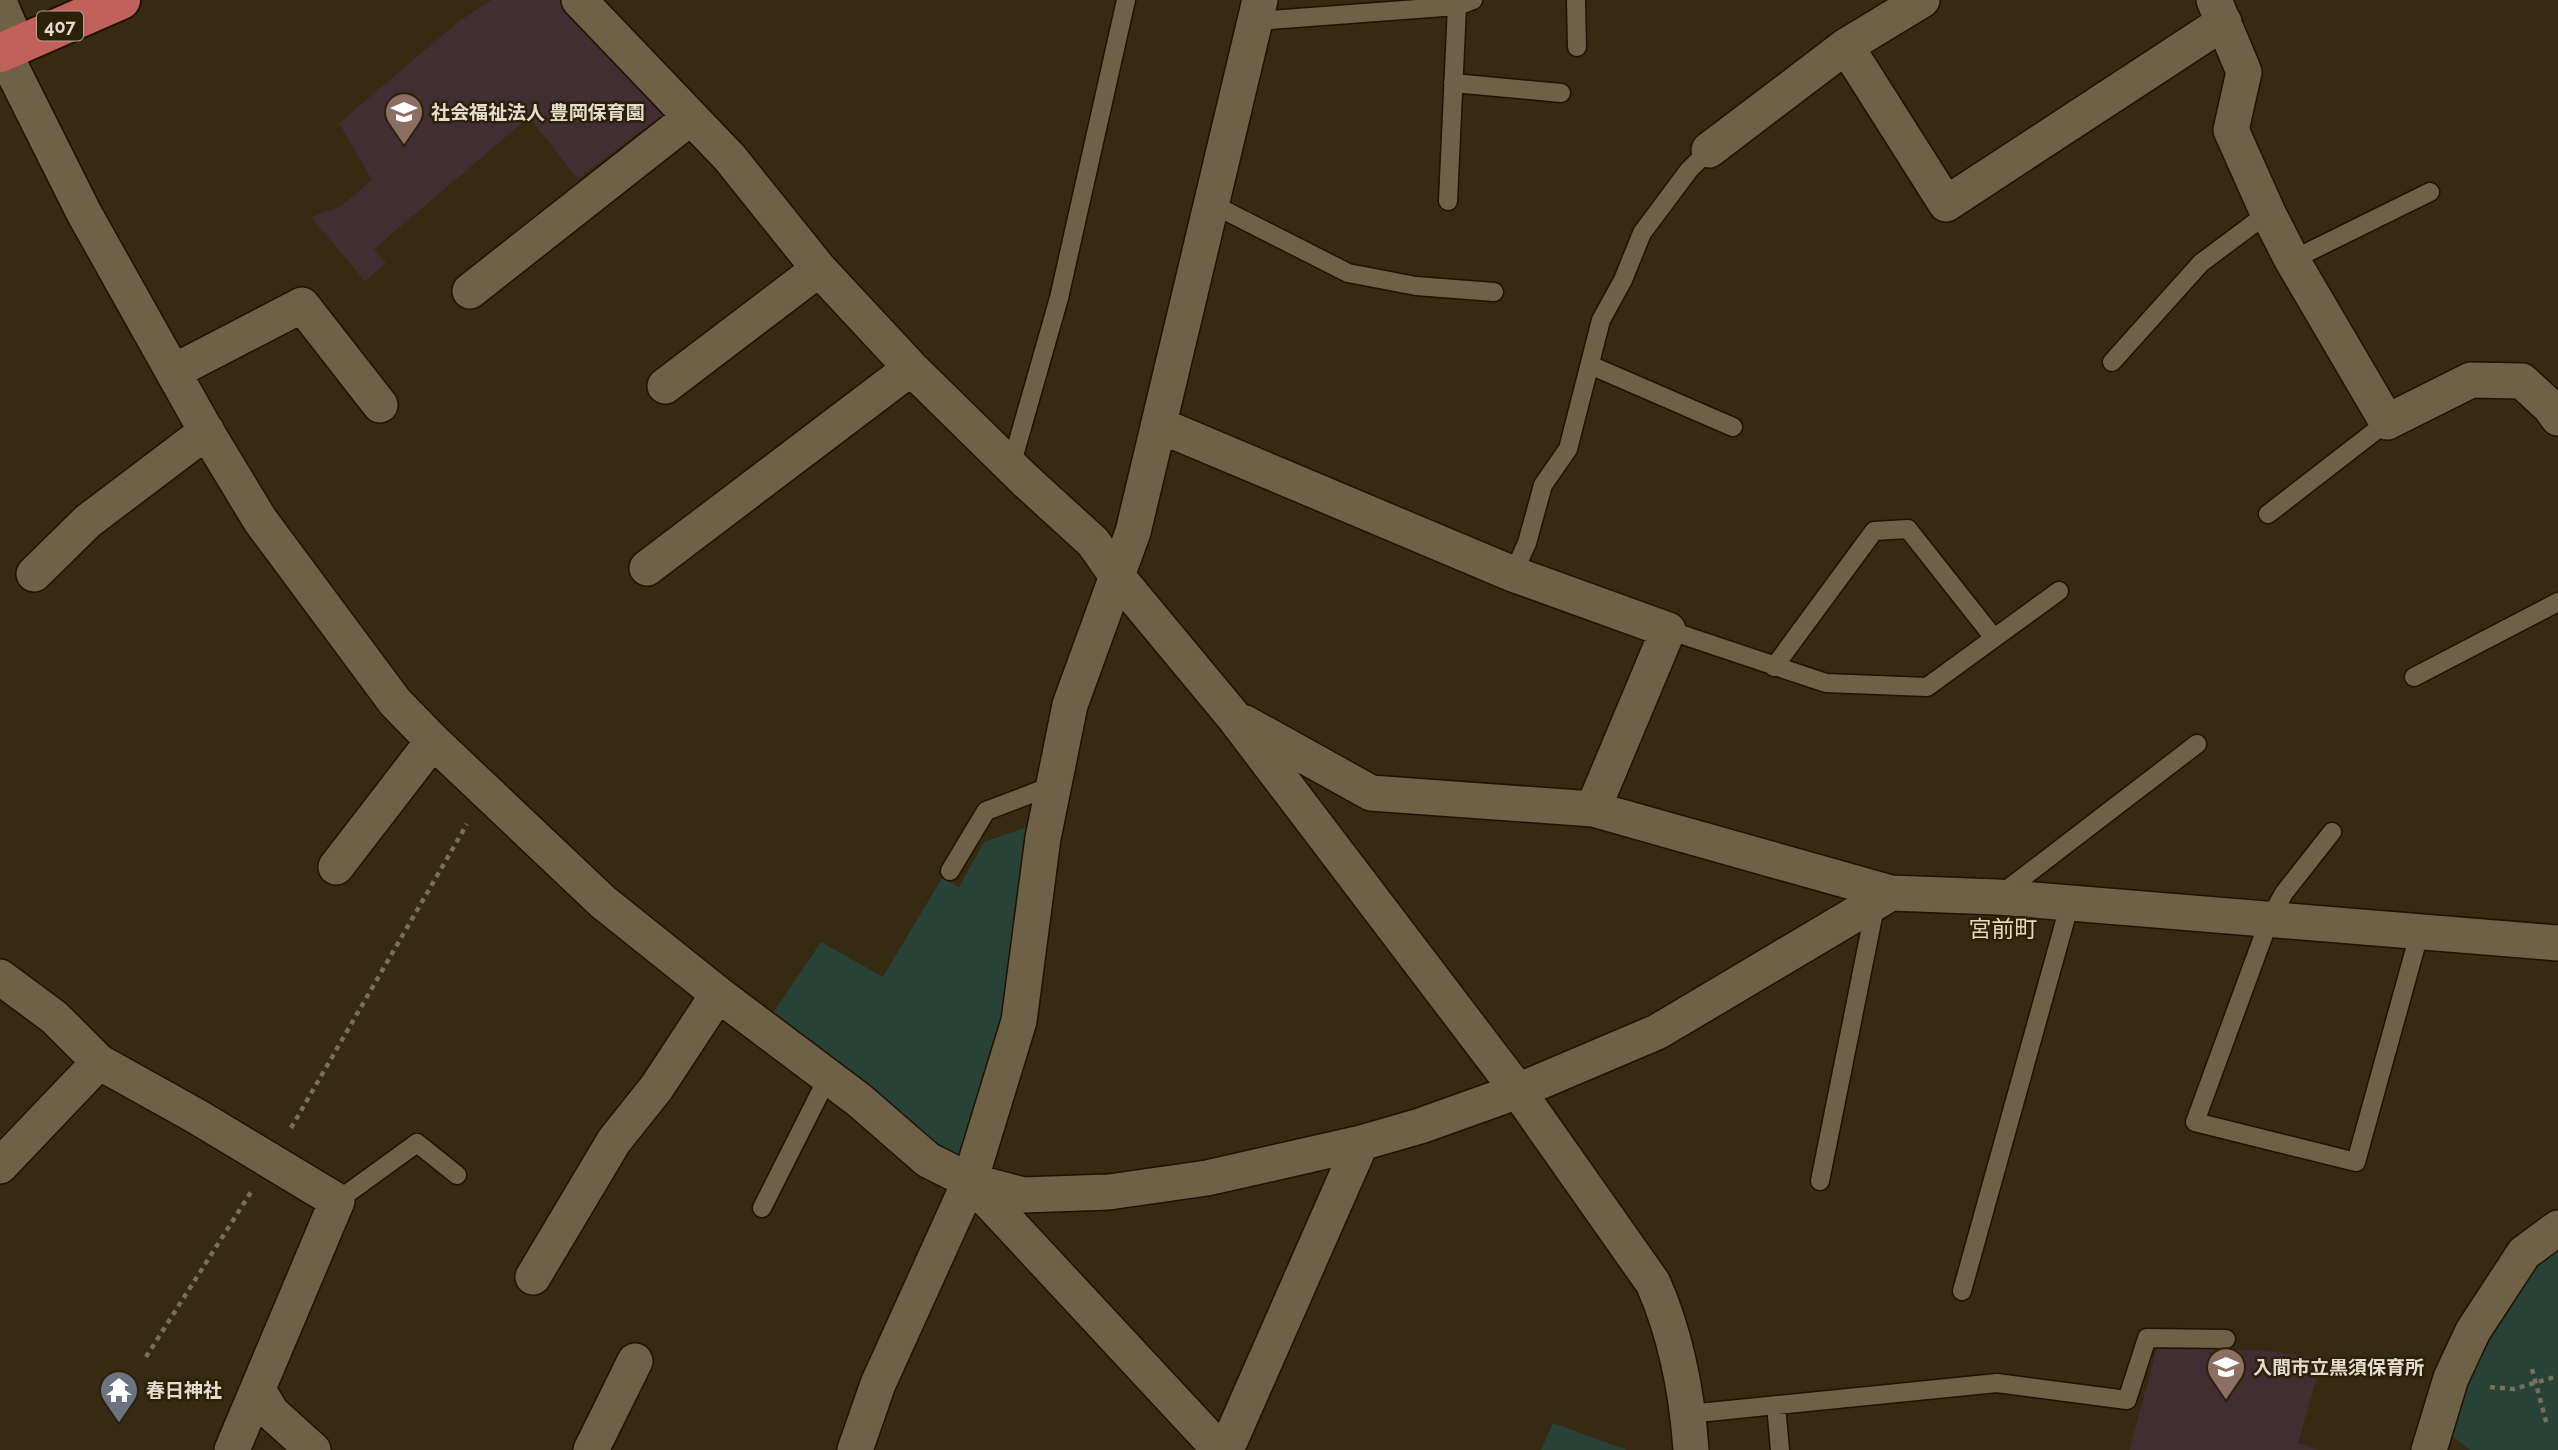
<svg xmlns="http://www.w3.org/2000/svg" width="2558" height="1450" font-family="Raleway,'Noto Sans JP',sans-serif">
<rect width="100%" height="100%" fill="#372a12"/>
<path fill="#412e33" d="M492,0H565L663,103L662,115L578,179L529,117L374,249L386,263L365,281L311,217L340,207L372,180L339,123L458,22Z
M2157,1349L2262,1350L2322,1359L2298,1443L2318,1450H2129Z"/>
<path fill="#284237" d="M1030,826L1008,1010L961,1153L951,1159L771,1016L821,942L883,977L942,878L959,887L984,842Z
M2558,1249V1450H2470L2449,1433C2470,1376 2494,1317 2533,1269C2539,1261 2550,1255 2558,1249Z
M1553,1423L1627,1450H1541Z"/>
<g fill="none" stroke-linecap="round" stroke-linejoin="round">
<defs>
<path id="lane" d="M1576,0L1577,47
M1256,21L1457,6L1473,0
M1453,83L1561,93
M1448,201L1457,6
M1212,204L1348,273L1416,286L1494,292
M2292,260L2430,192
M2112,362L2201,263L2268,213
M1590,365L1733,427
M1011,466L1059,298L1126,0
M2268,514L2387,422
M1513,574L1527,543L1543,485L1568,449L1601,320L1623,280L1642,233L1689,170L1709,150
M1668,630L1826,683L1927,687L2059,591
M1774,667L1874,531L1908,529L1994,638
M2414,677L2558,602
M2332,832L2284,893L2270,918L2195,1122L2356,1162L2420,931
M950,871L986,811L1054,785
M2000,895L2197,744
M1820,1181L1876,902
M337,1201L417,1143L457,1175
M762,1208L828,1077
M1962,1291L2070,903
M1776,1405L1780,1450
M1688,1414L1997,1383L2127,1400L2147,1338L2226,1339"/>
<path id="street" d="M579,0L730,158L819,269L911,368L1026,481L1093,542L1116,575L1233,716L1518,1091L1653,1283C1676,1335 1687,1393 1691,1450
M2214,0L2244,72L2231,130L2268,213L2292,260L2387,422L2471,380L2522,381L2550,407L2558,418
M0,4L17,44
M1846,46L1946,204L2224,22
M3,51L84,213L205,429L260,520L395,702L433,741L603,902L718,994L859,1100L928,1160L970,1181L1220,1450
M1709,150L1846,46L1922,0
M470,291L691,117
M173,372L302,305L380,405
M665,386L819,269
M1159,425L1513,574L1668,630L1593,809
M647,568L911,368
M34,574L88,521L207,431
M1245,723L1371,793L1593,809L1891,893L1997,897L2558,943
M336,867L433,741
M0,977L54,1017L99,1062L196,1116L337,1201L232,1450
M0,1166L99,1062
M970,1181L1023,1195L1109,1192L1207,1178L1361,1143L1420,1126L1518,1091L1657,1032L1891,893
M533,1277L614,1141L657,1087L718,994
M258,1390L272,1413L313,1450
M591,1450L635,1361
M855,1450L878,1384L970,1181L1019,1021L1043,838L1070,705L1133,532L1260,0
M1226,1450L1361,1143
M2429,1450L2451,1378L2473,1331L2524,1253L2558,1228"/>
<path id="highway" d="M0,53L121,0"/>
</defs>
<use href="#lane" stroke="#1e1200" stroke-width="21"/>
<use href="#street" stroke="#1e1200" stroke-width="38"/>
<use href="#highway" stroke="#1e1200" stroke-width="42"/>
<path stroke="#786e59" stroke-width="4.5" stroke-dasharray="5 5" stroke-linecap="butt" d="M291,1128L467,824
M146,1357L251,1192
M2532,1369L2547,1425
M2490,1387L2514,1389L2558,1376"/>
<use href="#lane" stroke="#6f6147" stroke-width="18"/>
<use href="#street" stroke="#6f6147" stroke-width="35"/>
<use href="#highway" stroke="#c26159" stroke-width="38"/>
</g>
<defs>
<symbol id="school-pin" viewBox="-11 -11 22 30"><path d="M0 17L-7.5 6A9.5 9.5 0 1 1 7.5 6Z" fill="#8d6e63" stroke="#2c2108"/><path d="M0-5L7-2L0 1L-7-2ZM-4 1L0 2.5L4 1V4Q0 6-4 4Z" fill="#fff"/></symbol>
<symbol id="temple-pin" viewBox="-11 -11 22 30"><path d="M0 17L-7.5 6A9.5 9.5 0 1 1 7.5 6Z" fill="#6b7280" stroke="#2c2108"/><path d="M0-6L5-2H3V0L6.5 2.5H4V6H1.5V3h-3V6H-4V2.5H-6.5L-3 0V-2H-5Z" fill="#fff"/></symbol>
</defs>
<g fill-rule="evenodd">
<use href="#school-pin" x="382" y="90" width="44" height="60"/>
<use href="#school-pin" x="2204" y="1345" width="44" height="60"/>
<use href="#temple-pin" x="97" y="1368" width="44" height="60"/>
</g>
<g text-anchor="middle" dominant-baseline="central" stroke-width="5" stroke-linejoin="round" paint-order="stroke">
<rect fill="#2c2108" stroke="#ada593" stroke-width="2" x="37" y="11.5" width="46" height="29" rx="5"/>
<g font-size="18" font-weight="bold" fill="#e4ddce">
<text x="60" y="26">407</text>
</g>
<g font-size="19" font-weight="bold" fill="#e4ddce" stroke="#2c2108" text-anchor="start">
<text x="431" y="112">社会福祉法人 豊岡保育園</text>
<text x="2253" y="1367">入間市立黒須保育所</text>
<text x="146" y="1390">春日神社</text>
</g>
<g font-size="23" fill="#e9d9bc" stroke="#2c2108">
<text x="2003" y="928">宮前町</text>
</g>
</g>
</svg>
